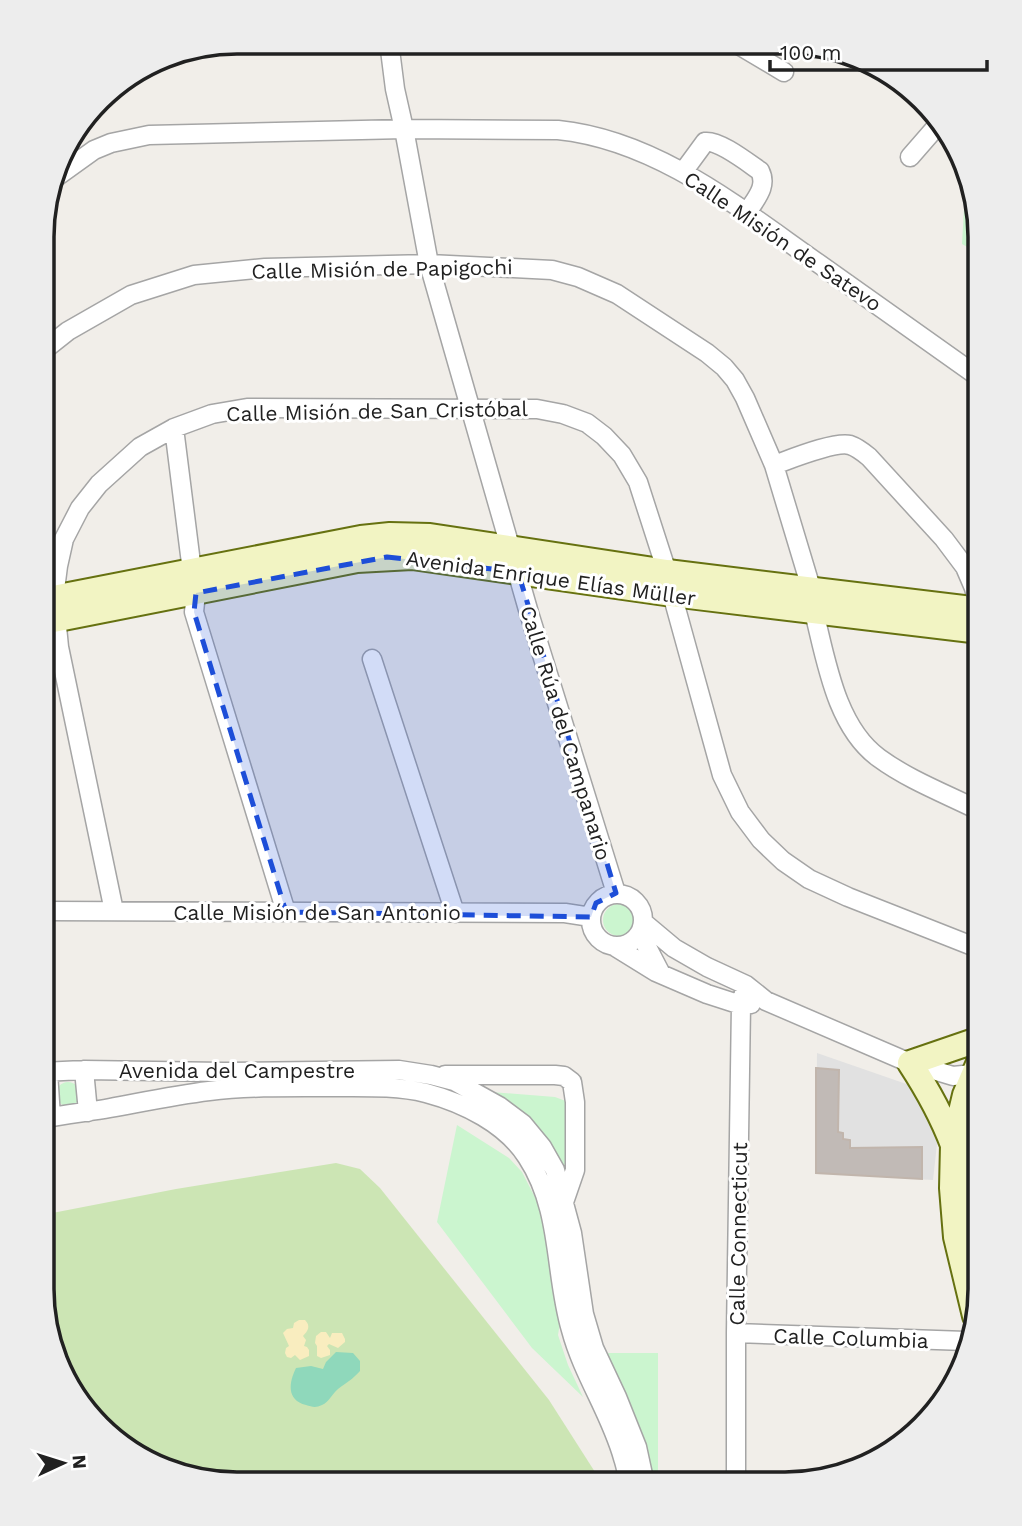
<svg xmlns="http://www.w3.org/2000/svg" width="1022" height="1526" font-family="'Work Sans',sans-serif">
<rect width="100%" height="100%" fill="#f1eee9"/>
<path fill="#cce5b4" d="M336,1163L360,1169L380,1188L549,1400L602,1483L212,1482L119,1444L57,1364L42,1289V1215L176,1189Z"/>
<path fill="#f9edbf" d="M299,1320H305C311,1326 308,1331 303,1336L306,1340L304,1346L307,1347L309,1350V1356L300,1360L295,1355L291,1358L287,1357L285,1353L286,1348L289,1346L283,1333L287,1329L293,1328L294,1323Z
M321,1332H326L330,1338L332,1333H342L345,1339V1342L338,1348L329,1344L327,1346L330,1350V1355L321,1358L317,1356V1346L315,1343L316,1336Z"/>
<path fill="#cbf5cf" d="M971,190L980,237V254L962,244L964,208Z
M603 920a16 16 0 1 1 32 0a16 16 0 1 1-32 0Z
M56 1094a12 12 0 1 1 24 0a12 12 0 1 1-24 0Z
M453,1089L555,1097L571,1103L572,1214L552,1167L514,1126Z
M457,1125L509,1158L522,1172L541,1209L552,1253L560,1323L558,1335L568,1365L583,1397L532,1348L437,1222Z
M594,1353H658V1484H643Z"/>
<path fill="#8fd8bb" d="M336,1352L353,1353L360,1361V1371C353,1379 346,1383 338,1389C332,1394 329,1402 322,1405C316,1408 312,1407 306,1405C286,1400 289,1382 296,1368L311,1366L323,1369L326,1362Z"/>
<path fill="#e1e1e1" d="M817,1053L915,1087L935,1121L937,1144L933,1180L816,1173Z"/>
<path fill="#c1bab6" stroke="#c1b5ac" stroke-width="2" d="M816,1068L839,1070L838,1132L843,1133V1139L850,1140V1148L922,1147V1179L816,1173Z"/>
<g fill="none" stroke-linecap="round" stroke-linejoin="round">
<defs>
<path id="minor" d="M389,42L395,89L404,129L429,264L529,613L616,893
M737,44L784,72
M910,157L937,126
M683,172L705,142C719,140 747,162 760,171C768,187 755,199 747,213
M55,178L94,150L111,143L149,135L404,129L558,130C656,140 738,207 815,261C870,300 925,339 980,378
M44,350L68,331L131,295L194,275L265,268L429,264L552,270L578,277L617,294L707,353L724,367L735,380L745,398L774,465L811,588
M174,428L192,571L196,593L194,612L286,912
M774,465C791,459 835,441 850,445C856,447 863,452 869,457L944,539L965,567L974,588L979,610V620
M814,612C826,660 836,727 879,758C909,780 946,794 980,811
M372,659L455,913
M591 920a26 26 0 1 1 52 0a26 26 0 1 1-52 0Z
M43,911L565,913L591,917
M114,911L59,647L54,597L58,566L64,539L80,508L99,484L140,447L174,428L212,414L247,408L537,409L563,414L587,423L604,436L622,455L638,482L667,572L672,594L722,775L740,812L761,840L783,861L809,879L848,897L980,949
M643,922L674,948L707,967L746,985L766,1001L910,1063L953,1076L973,1074
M641,930L646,945L661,974
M614,946L656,972L707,994L741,1005L751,1004
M84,1070L88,1112
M42,1072L84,1070L224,1072L399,1070L431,1075L454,1081L499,1106L523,1124L542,1147L555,1170L572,1233L584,1314L594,1348L617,1397L637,1447L645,1484
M48,1072L51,1117
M445,1075H555L564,1076L572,1082L575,1102V1170L564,1202
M42,1119C65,1114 88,1112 110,1108C143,1102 176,1095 209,1091C251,1086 294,1087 337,1087C366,1087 398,1086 426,1093C464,1103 506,1124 527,1157C562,1210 554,1273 571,1330C583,1375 611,1414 623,1458C626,1466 627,1475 629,1484
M736,1333L966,1341
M736,1484V1333L741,1005L746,985"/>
<path id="secondary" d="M43,600L361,538L390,535L430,536L667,572L980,610
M43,622L357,560L412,557L672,594L980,631
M953,1145C942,1116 927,1089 910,1063L980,1039
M980,1259C970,1228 968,1182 972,1149C973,1139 977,1128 980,1117
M975,1316L956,1237L952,1188L953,1145L965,1095L980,1060"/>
</defs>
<use href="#minor" stroke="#a5a5a5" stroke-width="21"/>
<use href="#secondary" stroke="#667110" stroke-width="28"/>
<use href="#minor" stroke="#fff" stroke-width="18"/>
<use href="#secondary" stroke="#f2f4c3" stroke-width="24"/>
</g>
<path fill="#1d4ed8" fill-opacity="0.2" stroke="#1d4ed8" stroke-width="5" stroke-dasharray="14 9" stroke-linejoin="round" d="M387,557L518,572L616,893L596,903L591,917L286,912L194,612L196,593Z"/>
<g text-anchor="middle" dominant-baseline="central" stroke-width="6" stroke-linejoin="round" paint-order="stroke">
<g font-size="21" fill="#212121" stroke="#fff">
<text transform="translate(783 241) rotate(34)">Calle Misión de Satevo</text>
<text transform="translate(382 269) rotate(-1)">Calle Misión de Papigochi</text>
<text transform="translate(377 411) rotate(-1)">Calle Misión de San Cristóbal</text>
<text transform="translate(551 578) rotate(8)">Avenida Enrique Elías Müller</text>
<text transform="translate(566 733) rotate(73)">Calle Rúa del Campanario</text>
<text x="317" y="912">Calle Misión de San Antonio</text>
<text x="237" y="1070">Avenida del Campestre</text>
<text transform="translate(738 1234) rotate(-89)">Calle Connecticut</text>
<text transform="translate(851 1338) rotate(2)">Calle Columbia</text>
</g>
</g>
<path d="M0 0H1022V1526H0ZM237 54H785A183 183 0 0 1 968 237V1289A183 183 0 0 1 785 1472H237A183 183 0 0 1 54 1289V237A183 183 0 0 1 237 54Z" fill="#ededed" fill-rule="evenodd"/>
<path fill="none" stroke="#212121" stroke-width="3.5" d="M237 54H785A183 183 0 0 1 968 237V1289A183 183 0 0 1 785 1472H237A183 183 0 0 1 54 1289V237A183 183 0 0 1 237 54Z"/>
<g transform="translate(63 1463) rotate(86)" stroke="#ffffff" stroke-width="5" paint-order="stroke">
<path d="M0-5L12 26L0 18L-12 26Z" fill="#212121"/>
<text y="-10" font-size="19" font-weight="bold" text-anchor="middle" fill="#212121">N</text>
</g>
<path d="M770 60v10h217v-10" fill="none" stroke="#212121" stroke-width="3.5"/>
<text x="780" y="60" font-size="21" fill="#212121" stroke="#ffffff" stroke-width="5" paint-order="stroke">100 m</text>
</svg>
